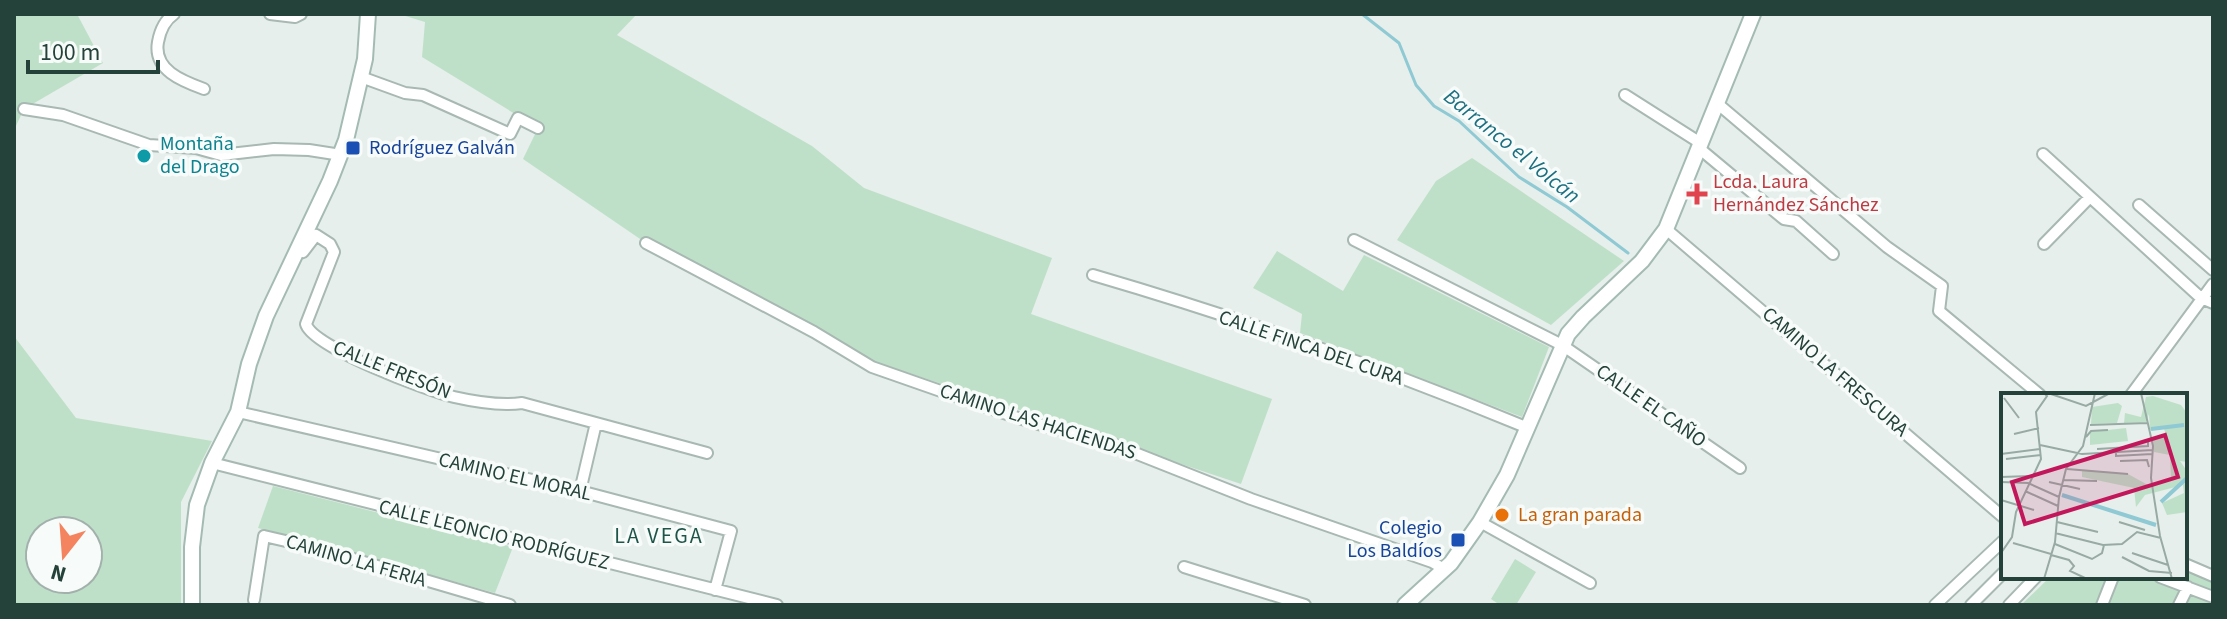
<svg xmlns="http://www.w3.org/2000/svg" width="2227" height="619" font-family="'Source Sans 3',sans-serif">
<rect width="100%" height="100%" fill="#e6efeb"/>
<path fill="#bfe0c8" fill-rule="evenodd" d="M14,14H77L103,63L24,109L14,130Z
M399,14H637L617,35L812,146L864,188L1052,258L1031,314L1272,399L1241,484L876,362L646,243L523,159L538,128L422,57L425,22Z
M1472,158L1624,261L1551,325L1397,240L1436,181Z
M1277,251L1343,291L1364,255L1549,347L1522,417L1300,333L1302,314L1253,288Z
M14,336L76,418L212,441L181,502V605H14ZM40,531H88V579H40Z
M273,486L513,547L495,593L258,528Z
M1515,559L1536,572L1516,605H1500L1491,599Z
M2185,570L2213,581V605H2021L2050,577H2185Z"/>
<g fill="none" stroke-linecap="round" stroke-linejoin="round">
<path stroke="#8ec9d4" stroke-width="3" d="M1362,14L1399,43L1416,85L1434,106L1459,121L1519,177L1567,207L1628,253"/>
<defs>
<path id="minor" d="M174,14C165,20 160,31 158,42C153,70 182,81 204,89
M270,14L295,17L301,14
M361,77L405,93L423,95L510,134L518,118L538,128
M1625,95L1702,144
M1718,104L1887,247L1942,286L1939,311L2040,395
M24,109L63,115L149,145L196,148L221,155L274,149L309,150L341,155
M1700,149L1784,219L1796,221L1833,254
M2043,154L2201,298L2213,303
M2139,205L2213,270
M1666,229L2003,517
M1354,240L1562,345L1740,468
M646,243L814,332L872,367L1015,417L1052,428L1092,436L1251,499L1432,562L1444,569
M2044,244L2090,197
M297,249L303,252L316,235L330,244L334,252L306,324C312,347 428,391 454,397C476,402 500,406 522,403L707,453
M1093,275C1240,318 1386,369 1528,428
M2131,395L2213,284
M238,412L580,491L731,531L715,590
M212,463L777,605
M580,491L596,423
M1480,522L1590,583
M2185,564L2213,576
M1184,567L1305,605
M2160,577L2213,597
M254,600L264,536L316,548L510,605
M1935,605L2003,541
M1971,605L2003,573
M2009,605L2036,577
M2102,605L2113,577
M2179,605L2188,587"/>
<path id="secondary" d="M192,605V547L197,505L212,463L238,412L249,364L266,316L330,181L346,140L365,59L368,14
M1405,605L1451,563L1480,522L1507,475L1568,334L1583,317L1642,261L1666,229L1753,14"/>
</defs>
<use href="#minor" stroke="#a8b8b2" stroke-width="14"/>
<use href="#secondary" stroke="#a4bbb3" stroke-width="18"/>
<use href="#minor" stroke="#fff" stroke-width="10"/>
<use href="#secondary" stroke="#fff" stroke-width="14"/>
</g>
<g fill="#1a4fb4" stroke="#f7fbf9" stroke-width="3">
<rect x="345" y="140" width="16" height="16" rx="4"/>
<rect x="1450" y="532" width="16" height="16" rx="4"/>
</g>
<circle fill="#0f9aa8" stroke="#f7fbf9" stroke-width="3" cx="144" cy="156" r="8"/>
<path fill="#e0444e" stroke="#f7fbf9" stroke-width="3" d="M1693 182h8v8h8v8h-8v8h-8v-8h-8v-8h8z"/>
<circle fill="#e8710a" stroke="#f7fbf9" stroke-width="3" cx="1502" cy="515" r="8"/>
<g text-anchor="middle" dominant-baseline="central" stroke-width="7" stroke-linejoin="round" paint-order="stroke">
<g font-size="20" fill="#0d838f" stroke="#f7fbf9" text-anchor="start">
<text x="160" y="144">Montaña<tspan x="160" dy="23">del Drago</tspan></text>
</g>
<g font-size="20" fill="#164399" stroke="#f7fbf9" text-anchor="start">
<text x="369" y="148">Rodríguez Galván</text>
<text x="1442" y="528" text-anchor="end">Colegio<tspan x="1442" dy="23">Los Baldíos</tspan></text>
</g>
<g font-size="20" fill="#be3a42" stroke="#f7fbf9" text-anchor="start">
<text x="1713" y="182">Lcda. Laura<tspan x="1713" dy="23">Hernández Sánchez</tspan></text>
</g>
<g font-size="20" fill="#24423a" stroke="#f7fbf9">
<text transform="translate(1311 348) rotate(19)">CALLE FINCA DEL CURA</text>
<text transform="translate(392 370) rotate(22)">CALLE FRESÓN</text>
<text transform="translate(1835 372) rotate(41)">CAMINO LA FRESCURA</text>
<text transform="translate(1651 406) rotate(35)">CALLE EL CAÑO</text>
<text transform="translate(1038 422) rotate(18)">CAMINO LAS HACIENDAS</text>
<text transform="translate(515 477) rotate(13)">CAMINO EL MORAL</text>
<text transform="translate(494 535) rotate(14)">CALLE LEONCIO RODRÍGUEZ</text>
<text transform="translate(356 561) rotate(16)">CAMINO LA FERIA</text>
</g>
<g font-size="20" fill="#c56008" stroke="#f7fbf9" text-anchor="start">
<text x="1518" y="515">La gran parada</text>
</g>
<g font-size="22" font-style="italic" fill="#1c6f80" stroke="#f7fbf9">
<text transform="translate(1512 146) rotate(39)">Barranco el Volcán</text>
</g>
<g font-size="22" letter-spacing="2" fill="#1f5548" stroke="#f7fbf9">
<text x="659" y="536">LA VEGA</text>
</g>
</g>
<g transform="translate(2001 393)">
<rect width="186" height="186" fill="#e6efeb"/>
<path d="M152,3L180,12L186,20V69L179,68L186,78V119L166,122L161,110L183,100L182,92L144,102L135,114L133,95L81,84V77L127,81L147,92L170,85L169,62L153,59L151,45L165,42L163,36L149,37L148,21L145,29L123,30L124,20L140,24L145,4ZM117,10L121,13L116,30L90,31L91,14ZM125,35L127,48L89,52V39Z" fill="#bfe0c8"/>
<path fill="none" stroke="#8ec9d4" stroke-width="4" d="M150,36L183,32M61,102L155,132M160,109L186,85"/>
<path fill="none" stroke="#98aaa4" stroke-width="2" d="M47,0L85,13L109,0M140,0L152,53L150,85L159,143L171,186M3,5L18,25M89,32L146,30M13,41L38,35M85,44L90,38L107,37M39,52L81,61L152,57M96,56L147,53V49M115,59V63L151,61M0,61L39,56M5,66L40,62M119,68L146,67L148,74M66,76L127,81M0,84L29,83M63,87L96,88M0,89L27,90L58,104M48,89L79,96M24,98L57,113M0,107L33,117M56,129L97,139M118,129L144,137M54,140L102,152L121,151L136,139L160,145M12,150L50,161M54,151L91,166L101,160L103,152M0,160L11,144L15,119L40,66L35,19L46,3L43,0M131,160L167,172M50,162L68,167L73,173L69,178L84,185M121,164L148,178L171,180M43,186L54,149L58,104L65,76L82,53L94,0"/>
<path fill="#c2185b" fill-opacity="0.15" stroke="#c2185b" stroke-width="4" d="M164,42L177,84L24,131L11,89Z"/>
<rect width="186" height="186" fill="none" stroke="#24423a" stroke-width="4"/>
</g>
<rect width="2227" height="619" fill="none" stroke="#24423a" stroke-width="32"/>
<g transform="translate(64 555) rotate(197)"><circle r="38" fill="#f7fbf9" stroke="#a3b1ad" stroke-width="2"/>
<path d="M0-6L14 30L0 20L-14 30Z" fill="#f4845f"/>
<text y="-12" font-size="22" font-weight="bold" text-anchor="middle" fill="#24423a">N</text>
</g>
<path d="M28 60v12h130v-12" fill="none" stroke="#24423a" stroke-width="4"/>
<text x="40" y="60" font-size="24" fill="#24423a" stroke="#f7fbf9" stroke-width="6" paint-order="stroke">100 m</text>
</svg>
